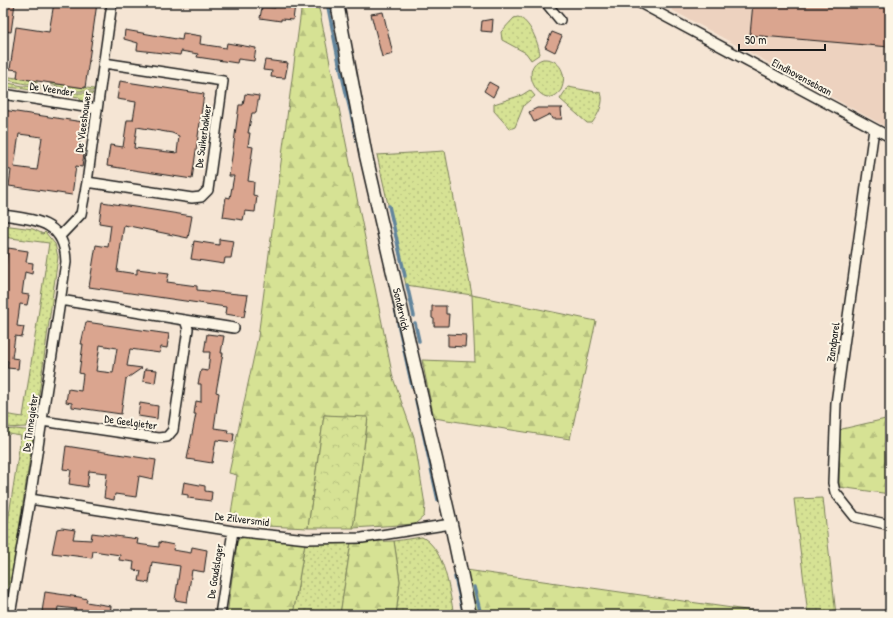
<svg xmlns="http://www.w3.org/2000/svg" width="893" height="618" font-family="'Patrick Hand',sans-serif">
<defs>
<pattern id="grass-dots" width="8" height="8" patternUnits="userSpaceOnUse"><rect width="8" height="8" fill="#d6e294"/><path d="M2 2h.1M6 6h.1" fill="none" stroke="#b7c17f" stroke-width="1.8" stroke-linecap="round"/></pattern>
<pattern id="forest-firs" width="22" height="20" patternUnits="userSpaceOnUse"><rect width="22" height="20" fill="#d6e294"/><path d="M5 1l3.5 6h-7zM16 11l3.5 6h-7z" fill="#b7c17f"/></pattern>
<pattern id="park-crowns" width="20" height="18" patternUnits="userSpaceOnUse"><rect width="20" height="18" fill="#d6e294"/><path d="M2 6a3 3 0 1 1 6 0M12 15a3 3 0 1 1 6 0" fill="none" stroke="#b7c17f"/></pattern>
</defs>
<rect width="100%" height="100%" fill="#f5e5d4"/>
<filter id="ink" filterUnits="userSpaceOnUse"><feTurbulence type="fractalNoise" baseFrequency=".025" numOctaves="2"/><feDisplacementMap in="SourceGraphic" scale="8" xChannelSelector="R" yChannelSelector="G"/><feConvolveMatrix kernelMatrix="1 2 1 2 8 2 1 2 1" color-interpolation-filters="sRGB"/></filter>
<g filter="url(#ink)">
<path fill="#edd2bf" d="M671,3H890V129L672,10Z"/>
<path fill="url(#grass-dots)" stroke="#797f58" d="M518,17C530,21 538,42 540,54L531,60L526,53L502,40L501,32L514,18Z
M543,59C560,58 568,75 561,90C543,115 515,67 543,59Z
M3,76L37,81V83L26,84L3,79Z
M3,82L23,86L40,85V91L8,87L6,90L4,89Z
M50,83L94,89L93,91H73L50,84Z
M48,86L74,93H93L87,100L81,101L79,97L48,92Z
M568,87L601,93C605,102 598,115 592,123H587L560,99Z
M530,90L535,96L524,105L515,127L510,129L494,111V104L522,95Z
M445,151L472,295L406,285L377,155Z
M3,225L33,229L43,234L45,232L55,244L58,257L35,423L28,422L27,427L3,428V414L23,417L49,243L3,237Z
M15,429L34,431L9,595L3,609V554L21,436L3,433V430Z
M823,498L836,615H808L794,499Z
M422,537C446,550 449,591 454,615H396L400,581L394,541Z
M351,542L340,615H293L305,543Z"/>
<path fill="url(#forest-firs)" stroke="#797f58" d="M302,3H317L320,13L393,378L414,437L425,505L424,516L415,524L353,528L368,418L324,415L308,528L266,526L230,520L237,475L229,473L258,337Z
M472,295L596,321L570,439L434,418L422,360L475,362Z
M890,418V494L839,487L840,431L842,429Z
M245,537L305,543L293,615H227L237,542L239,539Z
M394,541L400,581L396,615H340L351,542Z
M466,570L781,615H476Z"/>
<path fill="url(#park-crowns)" stroke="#797f58" d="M324,415L368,417L353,528H308Z"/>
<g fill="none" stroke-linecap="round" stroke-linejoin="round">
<path stroke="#62859c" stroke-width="3.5" d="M328,7L340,68
M341,71L360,152
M389,206L405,276
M407,285L414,316
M394,302L397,317
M398,323L412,386
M415,323L419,341
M416,400L438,500
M455,577L464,615
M474,587L481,615"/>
</g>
<path fill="#daa58f" stroke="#1c1c1c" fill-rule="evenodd" d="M3,3H15L11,32L3,31Z
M54,3H97L85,88L17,78L18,70L10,69L16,27L49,32Z
M276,3L295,5L293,20L281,19V21L260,18L262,7L275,8Z
M753,3H890V47L750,35Z
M383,12L393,54L382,57L371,14Z
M493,19L492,32L481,31L482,21Z
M125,30L182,40L183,33L201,36L200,44L226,48L227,43L256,48L254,61L238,59L237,63L197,57L198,54L181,51L180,55L137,50L138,43L124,39Z
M552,32L562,36L555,52L545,47Z
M265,60L288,63L285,78L271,77L272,71L263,70Z
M120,81L204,94L192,179L107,166L110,145L123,147L127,120H133L136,102L117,99ZM137,127L172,133L179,136L177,153L134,148Z
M489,82L498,87L493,97L484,91Z
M245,94L259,96L256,113H252L248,133H250L248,146L253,147L248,181L254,182L253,195L257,196L255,212L245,211L243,220L223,217L226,197L230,198L234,176H229L233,150L239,105H243Z
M537,108H563L561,109L562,119H552L550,114L534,122L529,112Z
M3,110L83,122L82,126H88L86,137L81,136L78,153L84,154L82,167L76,166L72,195L9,186L11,170L3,169V146L6,125H3ZM19,134L42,137L37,170L14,167Z
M102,202L192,216L188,238L124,225L117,271L137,274V269L169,273L167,282L197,286V290L248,295L244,317L225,314L226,307L89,287L96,245L108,247L111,225L99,223Z
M219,239L234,241L231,258H225L224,264L191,259L194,241L219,245Z
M8,248L28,251L26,262L33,263L32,274L25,272L22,294L29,295L27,305L20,304L17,326L24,327L22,337L15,336L12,358L19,359L18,369L7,368L8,361L3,360V283Z
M432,306H446V314H449L448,326H434V319L432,318Z
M86,322L169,334L167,348L161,347L160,353L130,349L127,366L142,368L126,379L121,414L72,407V403L66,402L68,389L81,391L83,374L79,373L83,344H81ZM100,345L117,348L113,373L96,371Z
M207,334L224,336L221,353H223L216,392L219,393L214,428L228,430L227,433H234L233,442L216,440L212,463L187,459L196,414H194L196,401L201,402V384H198L201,370L208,371L210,352H204Z
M448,334L466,335L465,347L448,346Z
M145,369L157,370L155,383L143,381Z
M140,403L158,406L157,419L138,416Z
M66,446L156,460L153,479L139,476L136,497L115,494L114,500L104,498L107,473L89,471L87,487L69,484L71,470L63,469Z
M184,482L205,486V491L212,492L211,501L188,498V495L182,494Z
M62,528L75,530L73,539L91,540L92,533L138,539L137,544L159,547V542L174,545L173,550L191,553L192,547L207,550L204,572L192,570L187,602L175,600L180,566L152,562L149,583L139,581L141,571L133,570L134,562L119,560L120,555L93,551L92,558L52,553L57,529Z
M45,592L79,597L87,599L86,602L111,606L110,615H79L75,613L76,609L58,607L57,614L42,612Z"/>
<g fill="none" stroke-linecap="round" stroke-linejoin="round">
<defs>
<path id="minor" d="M546,3L560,20
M640,3L890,137
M3,94L97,109
M874,129L836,403L833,483L835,492L855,517L890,525
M87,182L192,198L201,197L208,190L223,81L104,63
M3,215C36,220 65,221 66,262L30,499L10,615
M60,236L81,214L87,182L112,3
M60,300L234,328
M42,421L158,438L167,437L173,430L188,329L185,320
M30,499L233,531L307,539L362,538L451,524
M220,615L233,531"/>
<g id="tertiary">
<path id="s1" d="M337,3L366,156L451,524L470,615"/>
</g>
</defs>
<use href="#minor" stroke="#1c1c1c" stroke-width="12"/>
<use href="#tertiary" stroke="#1c1c1c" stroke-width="15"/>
<use href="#minor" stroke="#fcf5e5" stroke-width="9"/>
<use href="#tertiary" stroke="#fcf5e5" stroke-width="12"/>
</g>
</g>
<g text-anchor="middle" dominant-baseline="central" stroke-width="4" stroke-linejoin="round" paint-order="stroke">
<g font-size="11" fill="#1c1c1c" stroke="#fcf5e5">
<text transform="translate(802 77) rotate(28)">Eindhovensebaan</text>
<text transform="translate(52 89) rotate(9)">De Veender</text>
<text transform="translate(83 122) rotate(-82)">De Vleeshouwer</text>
<text transform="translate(203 136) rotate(-82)">De Suikerbakker</text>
<text stroke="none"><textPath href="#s1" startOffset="313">Sondervick</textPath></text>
<text transform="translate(833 342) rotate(-82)">Zandparel</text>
<text transform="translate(131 422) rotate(8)">De Geelgieter</text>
<text transform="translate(30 423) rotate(-82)">De Tinnegieter</text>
<text transform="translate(242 519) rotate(7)">De Zilversmid</text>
<text transform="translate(215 571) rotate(-81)">De Goudslager</text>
</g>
</g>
<rect width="893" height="618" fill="none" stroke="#fcf5e5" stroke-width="16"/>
<rect x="8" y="8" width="877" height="602" fill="none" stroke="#1c1c1c" stroke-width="1.5" filter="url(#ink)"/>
<path d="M739 44v6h86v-6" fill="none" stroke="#1c1c1c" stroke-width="2"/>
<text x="745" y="44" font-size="12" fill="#1c1c1c" stroke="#fcf5e5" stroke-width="3" paint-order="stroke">50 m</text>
</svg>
